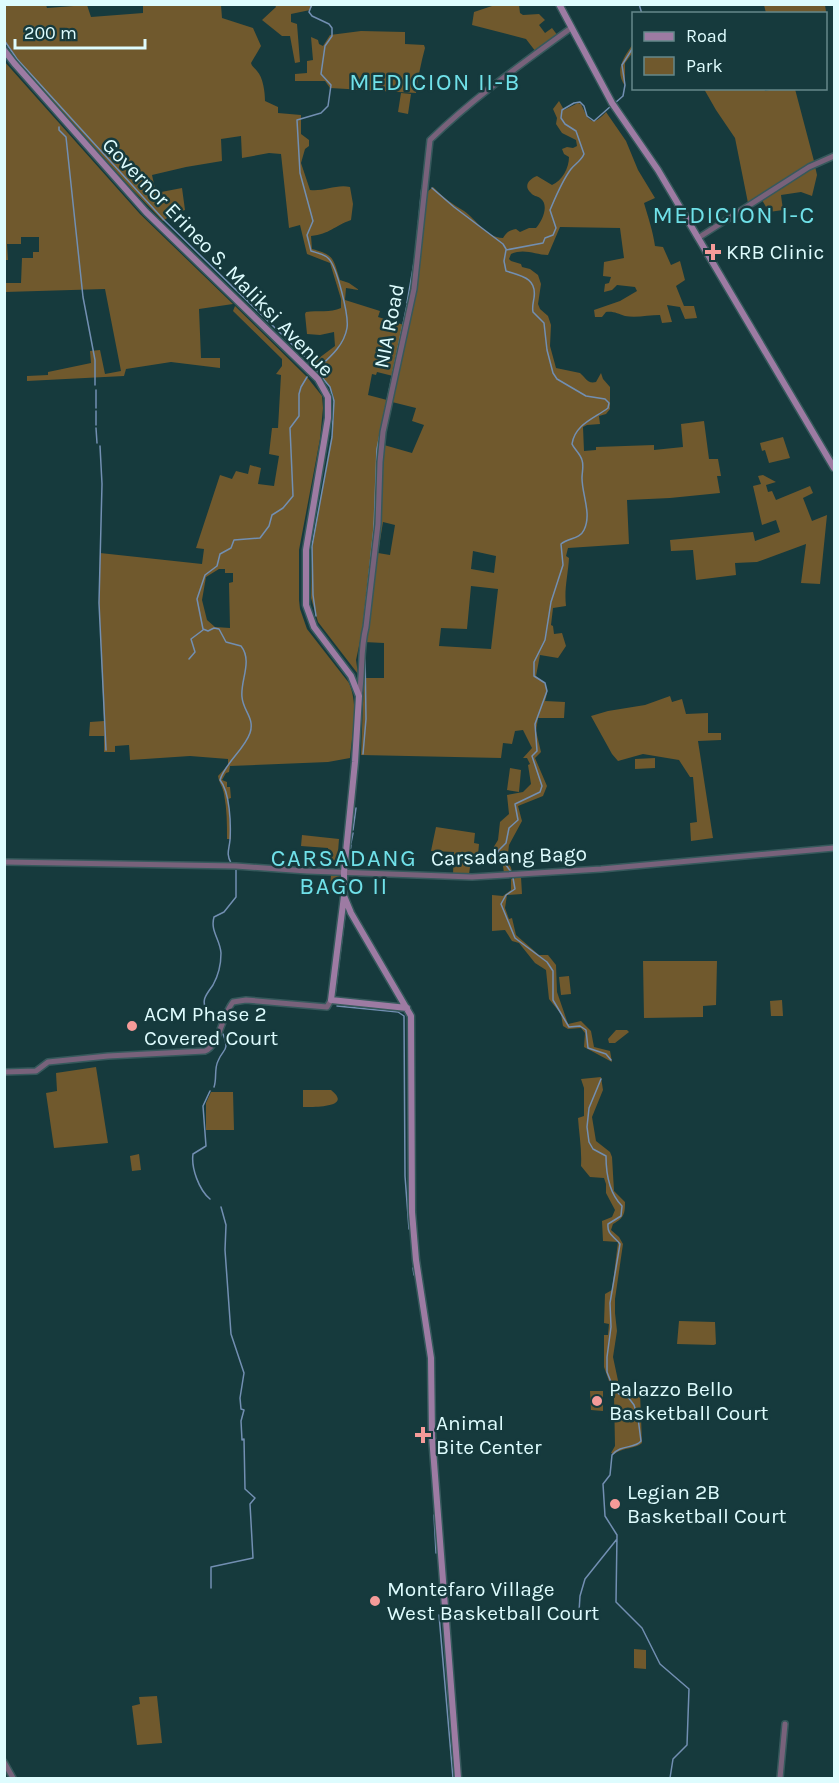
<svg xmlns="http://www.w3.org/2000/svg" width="839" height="1783" font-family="Karla,sans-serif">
<rect width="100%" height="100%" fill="#163a3d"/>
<path fill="#70592d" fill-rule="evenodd" d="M4,5H46L47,8L87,5L91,17L143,13V5H221L222,18L253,28L261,46L251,63C252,67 255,68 257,71C263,77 265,92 265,101L278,107V113L301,115V134L309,140V146L305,149L301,163L310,190C323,192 336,184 350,187L353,204L351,220C334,226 330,234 311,236L312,249C335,255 333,259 340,280L349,283L359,290L346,288L345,300L380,311L378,317L404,325L393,376L377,372L376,375L372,374L368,395L387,400L372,560L364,623L356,660L358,674L318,622L311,598L312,546L332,437L334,409L333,394L330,387L311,364L335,346L334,332L320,335L307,334L305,314L306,312C318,310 330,313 341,308V299L330,263L307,254L300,225L289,228L281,154L269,153L242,158L241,136L221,139L222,161L186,167L152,175L156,193L182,188L185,210L174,213L163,221L130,187L19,63L5,42Z
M275,5H313L310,10L291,14V22L297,24L300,62L295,63L290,36H282L262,20L276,7Z
M495,5H519L520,13L523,15L539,14L545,20L539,25L545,33L552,28L558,36L536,52L526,39L472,25L474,12Z
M801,5L802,6L825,5L827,18L826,19V14L766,13L764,5Z
M361,31L405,32V44L424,45L425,48C421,63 418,77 416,93L330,88L325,81H295V74L307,73V61L313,60L311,37L318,40L319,44L323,46L330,35Z
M633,44V52L625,63V86C614,70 624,57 633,44Z
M4,61L140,214L233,304L199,309L201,358H220V368L171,362L126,369L124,376L27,381V376L48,375V372L91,363L90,351L100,350L105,374L121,371L105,289L5,292V272L6,283H21L22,258H33V252H39V237H21V244H7L8,260H5Z
M764,88L765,91L774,89H795L814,161L748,203L735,138L716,110L704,89Z
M401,93L411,94L408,114L398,112Z
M559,101L564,110L578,103L581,104C588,119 591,129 606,112L626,141L638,170L655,198L644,203C648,217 653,231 655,246L663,247L671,265L680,261L685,280L676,286L684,306H694L697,318L685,319L680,307L667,305L672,322L662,323L660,315C649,315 636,318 625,316C618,314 614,311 606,312L602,317H595L594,310L620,301L637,291L635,287L617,285L612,290L604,292L605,284L609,283L611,277L603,276L604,262L624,258L620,228L560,227L548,255C535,255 525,248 511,254L509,259L511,261L521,264L522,267L530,269L538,275L541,284L538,304L540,309L548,316L551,325L550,346L556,368L580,373C586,378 587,384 596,382L601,373L603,379L610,387V409L606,414L599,416L600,424L587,425L583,427L584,451L596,450V447L654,445V450L683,447L681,424L704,421L709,459H718L721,476H717L720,493L670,498L627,500L629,544L568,548L566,556L569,558C568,575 564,589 566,606L553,608L551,625L553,626L554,634L562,633L566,646L558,658L540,655L536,676C547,684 549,688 545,701L565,702L564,718H538L536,731L541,752L535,758L547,786L543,796L518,806L522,821L509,845L508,853H498L500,858C507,862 511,864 512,872L504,873L503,866L500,861L487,858L498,840L500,822L509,814L507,795L523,792L531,784L528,765L530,764L527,758H523L532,748L523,730L515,731L512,744L503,743L501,758L361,755L364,678H384V643L364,642L381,519L384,445L412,453L424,425L412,421L416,408L392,402L417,280L427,192L433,187C443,197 452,204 464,211C477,220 485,237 503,238C506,233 509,230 516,229L520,232L529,228H536C542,221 550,205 540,198C537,196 533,196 531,193C523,186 529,179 537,176L552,185C562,181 569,168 569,157L564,154L562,149L567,147L573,148L577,146L576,140L562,133L556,124L557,118L553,109ZM383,522L395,525L390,555L378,553ZM473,551L496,556L494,573L471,569ZM471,586L498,589L491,649L439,646L441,628L467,629Z
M815,166L817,175L812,196L801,192L781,195L783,210L769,212L762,200Z
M235,306L307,377L322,396L323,408L320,439L299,550V600L300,609L307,629L349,683C359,706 352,734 350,758L328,762L230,766L229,772L226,773L222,780L227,782V787H230L231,798L228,799L231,836V839H227C227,824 227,809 224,794C223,787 219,783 218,776L228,765V759L190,756L130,760L129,745L115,746V752H104V736H89L90,722L104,721L99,603L100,553L202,564L204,549L196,548L220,475L232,479L236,471L248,474L250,465L261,468L258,484L274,486L279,456L269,454L272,428H278L281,375L276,374L282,366V359L233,311ZM219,569H225V573H233V582L229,583L230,628L215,627L207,620L202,600L206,577Z
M783,437L790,458L769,463L765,450L762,451L760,443Z
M763,475L776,482L766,485L768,492L772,491L776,500L810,486L813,493L803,498L812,521L827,515L820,584L801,583L806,544L757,562L735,563L736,575L696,580L693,550L671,551L670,540L753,532L755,541L780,532L776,520L762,525L753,486L761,484L758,476Z
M670,696L672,702L682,699L686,714L708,713V733H721V740L698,741L713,838L691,841L690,823L697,822L693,777H690L679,760L643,754L618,761L612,754L591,716L608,711L645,705Z
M655,758V768L635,769V759Z
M510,768L521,770L519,792L507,790Z
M436,827L475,833L474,843L479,844L478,855L472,854L469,874H453L454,852L431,851Z
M302,835L339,839L338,852L344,853L343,861L329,860L328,848L301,846Z
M331,874L342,875L341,893L330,892Z
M521,877L522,894L507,895L505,908L509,919L512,918L516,935L539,955H548L556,965L557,992L568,1024L581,1021L591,1031L594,1047L610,1051L612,1062L584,1047L585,1033L581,1028L568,1029L563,1026L561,1014L549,999L546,970L535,963L519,943L512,941L505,930L492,931V895L503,896L511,890V879Z
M643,961H717L716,1005L703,1006V1017L644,1018Z
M569,976L571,994L561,995L559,977Z
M782,1000L783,1016H771L770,1001Z
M616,1030H627L629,1032L615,1043H609L608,1039Z
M96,1067L108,1143L54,1148L46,1093L57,1091L56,1073Z
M601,1077L603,1090L592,1117L596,1141L610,1152L612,1157L614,1191L625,1202C625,1214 624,1218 613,1224L611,1230L619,1237L623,1244L615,1299V1313L617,1331L613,1357L620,1390L625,1393L640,1392L642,1443C635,1449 624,1447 614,1454L611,1453L615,1446L614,1395L604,1367V1335H608L609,1324L604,1323L605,1294L612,1290L618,1242L603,1241L602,1221L612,1217L615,1210L606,1193V1184L604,1178L590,1177L581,1166C582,1149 579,1134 578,1118L584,1116V1088L581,1079Z
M303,1090H331C354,1108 312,1107 303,1107Z
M211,1092H233L234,1130H206V1103Z
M139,1154L141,1170L132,1171L130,1156Z
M679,1321L715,1322L716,1344L714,1345L677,1344Z
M590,1391H603V1411L591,1410Z
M634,1649L646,1650V1669L634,1668Z
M157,1696L162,1743L137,1745L132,1706L140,1704L139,1697Z"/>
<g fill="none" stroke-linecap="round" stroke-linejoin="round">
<path stroke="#728fb2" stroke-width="1.5" d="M312,4L309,12L312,16L329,24L332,28V36L325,46L321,74L331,85L328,106L321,113L297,120L300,173L313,221L307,235L311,251C317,253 324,254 328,258C337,266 349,316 347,328C344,346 329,358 317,369
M639,4L642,14
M4,40L17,59L164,220L306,358L330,387L334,401L332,437L312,546L313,595L316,616
M615,103L623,96L625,85L622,65L634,46
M59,127V130L66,137L83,297L95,360V385
M432,188L454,207L503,244L506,249
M416,247L422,186
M407,303L416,251
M96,390V408
M96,411V425
M96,428L97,443
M100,446L102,484L99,603L106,750
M363,630L374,528L377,449L407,305
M189,659L195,652L191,639L203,630
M363,754L366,719L365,652
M353,830L356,808
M351,843L353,833
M231,863C226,854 229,850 230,840C231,824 230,792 220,780C225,763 244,750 250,733C255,718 243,711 242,697C240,681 253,661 241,646L226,642L219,629L214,628L208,631L203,629L197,599L205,575L217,566L220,554L231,548L234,540L260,538L269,526L272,515L283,508L293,496L290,428L299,416V394L301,387L307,377
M348,869L351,845
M511,872L504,862L498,857V851L506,843L509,828L518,820L515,804L540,792L542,786L532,756L537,751L535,724L547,691L545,683L534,676V662L545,640L551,602L563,565L561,544C568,538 580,539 584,530C592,514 582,495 582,478C582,472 584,466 582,460C580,453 574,449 572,444C575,424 595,418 608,408L609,403L605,399L586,396L557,379L553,373L547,350L544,323L533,312C532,307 533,304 534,298C537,278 522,276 506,271L504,261L506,250L543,243L545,238L553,235L556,228L550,210C556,196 562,181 571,169C576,163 581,161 584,154L576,131L565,124L561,118L562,110L574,103L580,102L584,106L587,116L594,121L611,106
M513,878L515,889L506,895L501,904L515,938L547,962L553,971V1000L569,1027L580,1026L586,1030L588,1048L606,1054L611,1060
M335,995L345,915
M337,1006L398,1012L404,1016L405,1176L409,1229
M220,1022L206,1010C201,999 207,994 213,985C218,976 221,964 221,953C220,939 210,931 214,917L224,912L236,897V869
M601,1079L589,1108L587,1127L589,1142L593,1149L606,1156C606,1174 609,1193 622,1206L621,1216L608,1224C607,1235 614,1236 620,1244L610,1303L611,1327L607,1357V1372L613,1387L619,1394L628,1397L634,1405L638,1418L641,1441C635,1449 621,1444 612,1455L610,1475L603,1484L605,1516L617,1535L616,1602L642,1628L660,1664L689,1689L687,1745L673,1759L670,1778
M214,1087C217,1079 214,1069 218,1061C223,1048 230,1052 223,1034
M210,1091L203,1106L206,1146L193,1154C191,1168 199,1190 210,1199
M413,1268L414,1275
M434,1515L436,1553
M211,1588V1567L253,1558L250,1504L255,1498L245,1489L244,1439L242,1440L241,1421L244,1410L241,1409L240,1398L244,1373L231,1334L225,1250L226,1225L221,1207
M579,1612L580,1596L585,1579L617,1539
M439,1615L453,1778"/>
<defs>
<path id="tertiary" d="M698,238L809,167L834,156
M359,696C363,673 360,650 366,627L378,524L380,462L383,432L414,289L430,140C473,98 523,63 571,28
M4,862L236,866L307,871L472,877L601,869L834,848
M4,1072L36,1071L48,1062L108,1056L205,1051C219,1046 222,1015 233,1002L246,1000L327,1007L331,1000
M4,1762L13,1778
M780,1778L785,1724"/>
<path id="secondary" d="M559,4L612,103L658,170L834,468
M4,50L14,63L146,212L318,379L328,397V418L306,550V605L314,627L351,676L359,696L355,762L344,872V896L331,1000L407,1008
M344,896L351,913L411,1016L412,1212L416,1260L431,1358L432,1436L458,1778"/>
</defs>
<use href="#tertiary" stroke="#36595c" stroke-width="8"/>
<use href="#secondary" stroke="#36595c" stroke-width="9"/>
<use href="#tertiary" stroke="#78627b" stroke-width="5"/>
<use href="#secondary" stroke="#9d7ba3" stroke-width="6"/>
</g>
<g fill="#f59b99" stroke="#163a3d" stroke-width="2">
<path d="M710 243h6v6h6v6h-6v6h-6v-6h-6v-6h6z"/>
<circle cx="132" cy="1026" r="6"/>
<circle cx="597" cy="1401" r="6"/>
<path d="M420 1426h6v6h6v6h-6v6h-6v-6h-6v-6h6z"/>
<circle cx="615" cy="1504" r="6"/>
<circle cx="375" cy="1601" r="6"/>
</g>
<g text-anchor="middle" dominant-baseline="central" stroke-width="5" stroke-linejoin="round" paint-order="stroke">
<g font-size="21" fill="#defcfe" stroke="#163a3d" text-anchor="start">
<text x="726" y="252">KRB Clinic</text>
<text x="144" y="1014">ACM Phase 2<tspan x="144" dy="24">Covered Court</tspan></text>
<text x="609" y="1389">Palazzo Bello<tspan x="609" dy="24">Basketball Court</tspan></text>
<text x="436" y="1423">Animal<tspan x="436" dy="24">Bite Center</tspan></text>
<text x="627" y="1492">Legian 2B<tspan x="627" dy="24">Basketball Court</tspan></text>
<text x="387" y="1589">Montefaro Village<tspan x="387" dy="24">West Basketball Court</tspan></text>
</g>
<g font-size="21" fill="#defcfe" stroke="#163a3d">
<text transform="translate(218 257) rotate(46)">Governor Erineo S. Maliksi Avenue</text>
<text transform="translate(389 326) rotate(-79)">NIA Road</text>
<text transform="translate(509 856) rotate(-2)">Carsadang Bago</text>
</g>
<g font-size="24" letter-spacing="1.5" fill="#70e1e9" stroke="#163a3d">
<text x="435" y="82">MEDICION II-B</text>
<text x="734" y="215">MEDICION I-C</text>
<text x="344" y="858">CARSADANG<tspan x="344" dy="28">BAGO II</tspan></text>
</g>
</g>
<rect width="839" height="1783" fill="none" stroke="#defcfe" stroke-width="12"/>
<rect x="632" y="12" width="195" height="78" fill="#163a3d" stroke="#66888a" stroke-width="1.5"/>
<rect x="644" y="32" width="30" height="9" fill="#9d7ba3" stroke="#66888a" stroke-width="1.5"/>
<text x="686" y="42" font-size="18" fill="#defcfe">Road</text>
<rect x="644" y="57" width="30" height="18" fill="#70592d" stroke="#66888a" stroke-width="1.5"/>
<text x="686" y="72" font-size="18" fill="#defcfe">Park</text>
<path d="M15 39v9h130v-9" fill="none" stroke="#defcfe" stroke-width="3"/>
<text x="24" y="39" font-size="18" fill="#defcfe" stroke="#163a3d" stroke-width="4.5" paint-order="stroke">200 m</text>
</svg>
